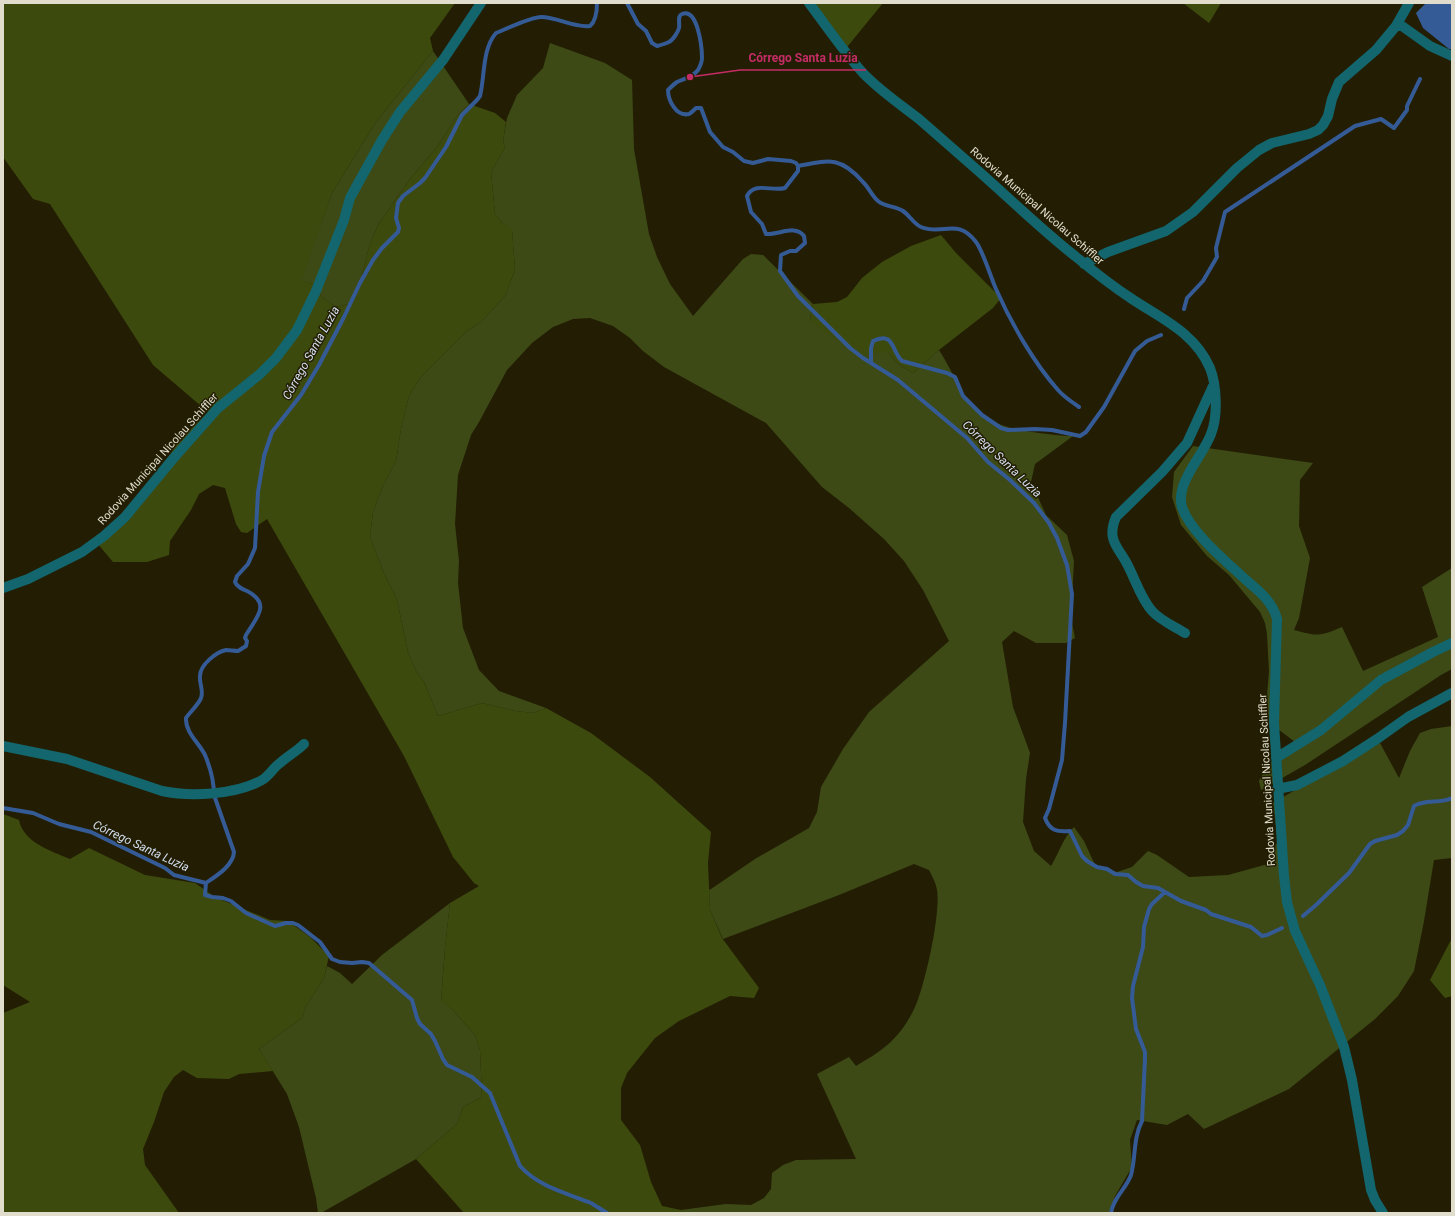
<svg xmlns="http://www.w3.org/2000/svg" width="1455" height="1216" font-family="Roboto,sans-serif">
<rect width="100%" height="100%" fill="#231e03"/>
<path fill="#3d4a16" d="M550,43L605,63L632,80L634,149L649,234L657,257L670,284L693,316L743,259L751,254L763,255L813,304L810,320L888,352L898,364L913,373L939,350C951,368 958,389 972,405C989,426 1014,429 1039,433C1050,434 1061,436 1073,436L1035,464L1031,482L1046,515L1067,535L1074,561L1071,618L1075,638L1066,643H1036L1014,631L1002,642L1013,707L1030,753L1026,779L1023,822L1034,851L1051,866C1059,853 1063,838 1074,827L1084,841L1095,865L1117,872L1132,867L1148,851L1157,855L1189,877L1228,875L1268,864L1278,840L1273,803L1345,761L1380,743L1399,778L1410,751L1420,733L1431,729L1452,726V858L1434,860L1424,921L1414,971L1398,996L1375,1019L1289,1089L1204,1129L1188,1114L1167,1125L1137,1120L1130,1140L1132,1167L1115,1196L1109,1213H682L681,1210L726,1204L751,1205L764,1198L771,1189L772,1173L783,1165L796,1160L856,1159L817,1074L849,1057L856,1066C872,1056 886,1049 899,1033C905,1026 911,1016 915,1007C925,985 941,913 937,890C936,883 932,876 929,870L914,864L839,895L723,939L710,910L709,890L711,889L755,859L809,828L817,812L821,787L843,749L869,712L949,641L923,590L904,561L884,539L849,508L822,487L766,423L664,367L643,351L630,338L613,326L590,318L573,319L553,327L532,343L507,370L479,422L471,435L458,475L455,524L459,561L458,583L463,628L479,670L499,691L546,708L534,713L515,711L482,703L438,716L424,682L416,671L408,652L397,600L383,571L370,537L373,512L382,488L396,461L401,429L409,396L420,378L467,331L481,322L505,296L515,270L512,230L502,223L495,214L491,172L505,148L503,141L507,118L517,95L543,68Z
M433,51L469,104L457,116L438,146L410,179L378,225L369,247L359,288L353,303L336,307L323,298L313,284L301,280L332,193L376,122Z
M1193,446L1313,463L1300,480L1299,526L1310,558L1299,618L1294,630C1317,636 1319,637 1342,627L1363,671L1438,637L1422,587L1452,568V669L1441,675L1305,765L1261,790L1259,781L1267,766L1295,742L1270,723L1266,708L1269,671L1267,634L1265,623L1260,612L1229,575L1207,556L1181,525L1172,497L1174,472Z
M450,903L445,948L441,1001L452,1009L475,1035L480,1050L482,1097L463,1107L457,1124L416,1159L321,1213H318L316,1198L299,1127L287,1094L259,1049L302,1018L306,1006L324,978L327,966L340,973L352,984L382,955Z"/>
<path fill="#3d4a0e" d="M3,3H455L430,38L433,51L376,122L332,193L302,280L313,284L323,298L336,307L353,303L359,288L369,247L378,225L410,179L438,146L457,116L469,104L495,113L506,122L503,141L505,148L491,172L495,214L502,223L512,229L515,270L505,296L481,322L467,331L420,378L409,396L401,429L396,461L382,488L373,512L370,537L383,571L397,600L408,652L416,671L424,682L438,716L482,703L515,711L534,713L546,708L591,733L650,777L711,832L708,863L710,910L722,938L759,988L754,998L730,996L679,1021L655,1038L627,1073L621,1088V1120L640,1145L651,1182L662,1206L681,1210L682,1213H464L416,1159L457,1124L463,1107L482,1097L480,1050L475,1035L452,1009L441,1002L445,948L450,903L479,886L474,883L453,857L404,756L267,519L247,533L241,532L236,524L225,488L213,485L199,494L191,510L170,541L169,555L147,562H113L97,543L157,474L179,441L208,412L153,365L50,204L33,199L3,157Z
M805,3H883L843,52Z
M1183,3H1221L1209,23Z
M941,235L956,253L1001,298L993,308L939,350L913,373L898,364L888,352L860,356L825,332L810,320L813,304L837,302L847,297L862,278L882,262L911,246Z
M3,814L19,820C23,842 51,851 70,859L89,848L145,875L195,883L215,897L270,920L288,921L310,937L329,956L324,978L306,1006L302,1018L259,1049L273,1071L239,1074L229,1079L197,1078L183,1070L174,1077L164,1092L154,1122L143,1149L145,1165L179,1213H3V1013L30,1002L3,985Z
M1452,938V996L1445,998L1430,980Z"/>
<path fill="#355b96" d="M1426,3H1452V49H1449L1423,28L1416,13Z"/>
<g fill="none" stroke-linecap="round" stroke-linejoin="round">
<path stroke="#355b96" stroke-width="4" d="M627,3L638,24L646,31L652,43L657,46C661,45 665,44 669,42C673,40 678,32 679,28C680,23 677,16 682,14C698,7 702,49 702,58C702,63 700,66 698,70C693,77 685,78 677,82C674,84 671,87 668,90C668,100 676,117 689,114C691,113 694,110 696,108H701L710,132L723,147L733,152L744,161L753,163L768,159L791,161L796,163L798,166
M798,166V171L785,188C772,192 755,181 747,196L751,212L762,224L766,234C779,235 795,224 804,236L805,243L796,251H790L781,255L780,271L798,296L850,348L863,358L898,380L967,438L988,462L1010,480L1034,503L1049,523L1057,538L1067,565L1072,594L1065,723L1062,760L1049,809L1045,818C1050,831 1057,832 1070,831L1082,856L1087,861L1097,867L1107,869L1115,874L1128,875L1136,882L1143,886L1158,888L1181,901L1206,910L1211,914L1251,927L1262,936L1267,935L1282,928
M798,166C829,160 840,156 863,182C869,188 872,196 878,201C885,207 896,206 903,211C910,216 914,224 921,227C943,236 957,217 976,242C983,251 991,278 996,289C1011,323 1034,363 1058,390C1064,397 1072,402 1079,407
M1184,309L1187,298L1203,281L1217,257L1216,248L1225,212L1355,126L1381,119L1394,128L1407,110V106L1420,79
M871,363V348L873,341C895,331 891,351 902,361L947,373L955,377L963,396L982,415L1001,428L1008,430L1035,429L1052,430L1080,436L1086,432L1104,407L1135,351L1147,341L1161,335
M3,808L33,813L59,824L91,832L165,868L174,875L206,883
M206,883C216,876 233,866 234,852L214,795C214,782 210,767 205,755C199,743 185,732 186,718C190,712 199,704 201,698C204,691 199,683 200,676C200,665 216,652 226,650C230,650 234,651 238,651L246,646L247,641L245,638L246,635C256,618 272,604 247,591C242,589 237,587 235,582L237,576L248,564L255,548L258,492L264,456L272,432L301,395L319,365L344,317L360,283L373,260L382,248L398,232L399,228L396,218L398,203L403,196L420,183L425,178L446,147L462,115L477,100L480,96C485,76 482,49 496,33C506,29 531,17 541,17C558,17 573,28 590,26C596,21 597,10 597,3
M206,883L205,895L212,897L223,898L231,901L246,913L275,926L286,923H293L298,925L320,942L332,959L340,962L352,963L362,962L369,963L412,1000L417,1018L420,1024L431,1034L435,1041L443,1059L447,1065L472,1077L490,1093L520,1166C539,1187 566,1193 591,1203C596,1206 602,1210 607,1213
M1303,916L1316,905L1349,873L1370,844L1375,841L1397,835L1403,831L1408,825L1414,806C1426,799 1440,804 1452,798
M1111,1213C1113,1198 1126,1189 1131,1175C1136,1157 1133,1138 1142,1121L1145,1059V1052L1136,1029L1132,998L1133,986L1143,947L1144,927L1149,909L1152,904L1165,892"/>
<path stroke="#13666d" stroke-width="10" d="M809,3C827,27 844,52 863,73C880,91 900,104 919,119C935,133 951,147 967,161C1003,192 1037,226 1075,256C1093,271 1112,286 1132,299C1162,319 1195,333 1210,368C1217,386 1218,417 1211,434C1203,456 1175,483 1182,507C1190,532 1227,562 1246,580C1259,591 1272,601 1277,619L1274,723L1284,876L1287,902L1295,931L1320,985L1344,1047L1352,1080L1371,1190L1375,1200L1383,1213
M1396,26H1402L1430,46L1452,56
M1084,264L1108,252L1166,231L1193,212L1237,168L1259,150L1272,143L1309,134L1318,130L1323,125L1328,116L1332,99L1339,82L1376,50L1396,26L1409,3
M3,588L28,579L82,552L104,536L125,517L172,460L218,408L260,374L276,358L297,330L316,291L344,220L350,198L382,140L400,112L443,60L481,3
M1185,633C1174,626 1161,621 1152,611C1140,597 1135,578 1126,562C1122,554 1115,547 1113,538C1111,530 1113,524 1116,517L1162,472L1187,443L1213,386
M3,746L67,759L162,791C190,797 236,795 262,780C269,776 273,768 280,763C288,756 297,751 304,744
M1276,758L1321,730L1381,680L1433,652L1452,643
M1277,789L1297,785L1343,761L1377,739L1408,717L1452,693"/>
</g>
<g text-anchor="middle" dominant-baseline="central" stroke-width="3" stroke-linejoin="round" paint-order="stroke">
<g font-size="11" fill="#e0ddcd" stroke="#231e03">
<text transform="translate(1037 206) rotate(41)">Rodovia Municipal Nicolau Schiffler</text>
<text transform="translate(158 459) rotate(-48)">Rodovia Municipal Nicolau Schiffler</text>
<text transform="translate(1267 780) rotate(-93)">Rodovia Municipal Nicolau Schiffler</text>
</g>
<g font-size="12" font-style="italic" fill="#d3dff0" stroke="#231e03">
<text transform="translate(311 353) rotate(-61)">Córrego Santa Luzia</text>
<text transform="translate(1002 459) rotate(44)">Córrego Santa Luzia</text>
<text transform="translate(141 846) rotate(25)">Córrego Santa Luzia</text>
</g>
</g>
<path fill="none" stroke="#c52c66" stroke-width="1.5" d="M690 77L740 70H866"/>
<circle fill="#c52c66" stroke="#231e03" stroke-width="1.5" cx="690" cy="77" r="4"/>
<g font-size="12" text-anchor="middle" font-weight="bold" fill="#c52c66" stroke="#231e03" stroke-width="3" stroke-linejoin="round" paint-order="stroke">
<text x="803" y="62">Córrego Santa Luzia</text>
</g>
<rect width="1455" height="1216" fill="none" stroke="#e0ddcd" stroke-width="8"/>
</svg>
